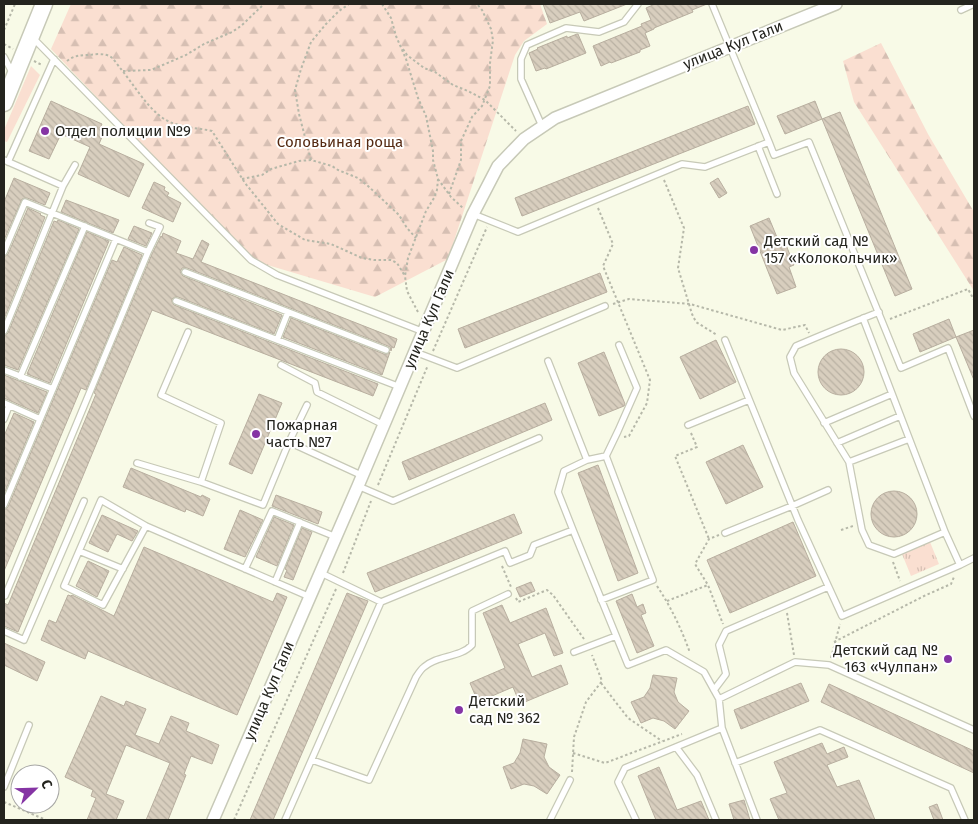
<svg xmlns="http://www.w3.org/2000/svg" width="978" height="824" font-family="'Fira Sans',sans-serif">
<defs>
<pattern id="forest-firs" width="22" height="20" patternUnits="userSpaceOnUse" patternTransform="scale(1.25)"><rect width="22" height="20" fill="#fadfd1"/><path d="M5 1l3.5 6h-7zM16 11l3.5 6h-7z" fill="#d6bfb3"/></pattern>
<pattern id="park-tufts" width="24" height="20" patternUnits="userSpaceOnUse" patternTransform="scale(1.25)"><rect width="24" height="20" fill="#fadfd1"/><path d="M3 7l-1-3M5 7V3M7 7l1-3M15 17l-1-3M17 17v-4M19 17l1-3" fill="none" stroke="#d6bfb3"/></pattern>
<pattern id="building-back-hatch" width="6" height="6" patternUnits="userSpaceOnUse" patternTransform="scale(1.25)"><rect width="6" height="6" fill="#d8cebe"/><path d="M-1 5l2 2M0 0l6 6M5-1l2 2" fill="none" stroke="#b9b1a3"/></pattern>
</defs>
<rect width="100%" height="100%" fill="#f8fae7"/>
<path fill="#fadfd1" d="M31,66L40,75L7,142L4,141V130Z"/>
<path fill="url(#forest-firs)" d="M71,4H540L547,24L524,41L515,55L448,259L375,297L251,260L51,49Z
M881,43L928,134L974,212V291L854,102L843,61Z"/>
<path fill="url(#park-tufts)" d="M930,542L939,564L911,576L902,554Z"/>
<path fill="url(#building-back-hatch)" stroke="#b8ae9f" d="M543,4H627L584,21L580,12L550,23Z
M655,4H707L692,10L693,12L654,28V29L645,33L650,46L640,50V52L611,63L610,62L601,66L593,46L642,26L641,24L651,20L646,8Z
M577,34H578L586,53L546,69L545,68L536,71L529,53L538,49L537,48L567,36V38Z
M51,101L102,124L100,128L105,130L99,144L144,164L129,197L78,174L90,147L61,134L49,159L29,151Z
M815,101L822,119L785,134L777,116Z
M748,106L755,124L522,216L515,198Z
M840,112L912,289L895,296L822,119Z
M14,178L50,193L45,205L27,198L22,199L4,240V202Z
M718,178L727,193L719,198L710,183Z
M154,182L165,187L164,190L169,193L167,196L181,203L173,222L142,208Z
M66,200L119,220L113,233L61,212Z
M28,208L41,214L40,215L45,217L4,319V257L8,254Z
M769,218L781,247L786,245L794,265L789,267L796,287L777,294L750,226Z
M58,220L79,229L18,370L4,365V336L8,333L54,221L57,222Z
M134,226L152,233L146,246L128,239Z
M87,232L109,241L50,383L27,374Z
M163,233L181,241L176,253L193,259L202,240L209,244L201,262L397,339L394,348L392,347L391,351L390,347L388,346L187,268H182L180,272L183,276L282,315L274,334L178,297H175L172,299V302L174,305L378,384L373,396L152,310L18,632L4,626V603L8,605L96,394L94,393L152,254L161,236L162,237Z
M124,247L142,255L86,390L81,388L4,571V510L8,507L112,260L117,262Z
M600,273L607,292L465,348L458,329Z
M291,318L384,354H387L390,352L382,375L283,337Z
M949,319L956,337L920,352L913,334Z
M974,330V380L956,337Z
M716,340L736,382L700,399L680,357Z
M818 372a23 23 0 1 1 46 0a23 23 0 1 1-46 0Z
M604,352L625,404L624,406L599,416L578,363Z
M4,375L47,392L38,413L4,398Z
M259,394L282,403L252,474L229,464Z
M545,403L552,420L409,480L402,462Z
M14,413L34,422L4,494V436Z
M743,445L763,487L726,504L706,462Z
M598,465L638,573L618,581L578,473Z
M131,468L201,497L202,495L210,499L203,516L186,509L185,512L123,487Z
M871 514a23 23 0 1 1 46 0a23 23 0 1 1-46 0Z
M276,495L322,512L318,524L272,506Z
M240,510L263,520L245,557L224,549Z
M514,514L522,533L375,592L367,573Z
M102,515L138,531L132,541L117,534L108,552L89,543Z
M274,517L294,525L277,566L256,557Z
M793,522L816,576L730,613L707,560Z
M302,528L312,532L293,580L284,577L287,570L285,569Z
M144,547L273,602L277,593L287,597L237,715L88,651L85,659L41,640L49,620L56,623L68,595L71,596L72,595L114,616Z
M88,561L109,571L97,597L76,586Z
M531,582L535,591L520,597L516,588Z
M347,593L368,601L273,820H250Z
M632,594L637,607L643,604L646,613L641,615L654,646L637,653L616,601Z
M502,605L510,623L546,608L563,653L554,656L545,633L518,644L532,677L561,665L568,684L520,704L513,687L478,702L470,683L505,668L483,613Z
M4,643L45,662L37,681L4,665Z
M653,675L677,678L674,692L678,702L689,711L675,729L664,721L653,718L641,723L631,702L644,697L650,688Z
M801,683L809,701L741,729L734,710Z
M829,684L974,751V773L821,702Z
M101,696L124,706L126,701L146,709L135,735L159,744L171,716L189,723L186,731L219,745L212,764L191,756L184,774L186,775L168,820H146L170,763L126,745L106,794L124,801L116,820H87L96,798L91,796L93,790L65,777Z
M523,739L547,744L544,757L549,767L560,775L547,794L534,786L524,784L511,789L503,767L514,763L520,753Z
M822,743L827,754L844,747L848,757L827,765L837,787L859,780L875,820H779L770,799L787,793L774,762Z
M659,767L677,810L701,801L709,820H656L638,776Z
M744,800L750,820H734L729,804Z
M937,804L943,820H934L929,807Z"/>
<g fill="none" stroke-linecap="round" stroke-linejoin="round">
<defs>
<path id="lane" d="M961,10L974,4
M32,37L251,260L277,275L424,332
M4,57L13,74
M542,126L521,79V59L527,45L566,28L599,32L624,22L638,4
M769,142L774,155L809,142L901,368L948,348L974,416
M758,146L777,194
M4,160L63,186L52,213L148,252L5,596H4
M8,162L54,59
M63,186L75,165
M473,214L518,232L682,164L705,167L769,142L712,4
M4,252L25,202L52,213L4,331
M148,252L160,227L149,223
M185,272L386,350
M176,301L400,387
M863,318L945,532L894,554L869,545L862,530L849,462L794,373L790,357L796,346C824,334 851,323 879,312
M188,332L161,395L221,423L201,482L263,505L289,442L307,405
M277,340L288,312
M725,340L798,520L842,616L960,565
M415,352L457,368L605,306
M548,361L587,460
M281,365L315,383L317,392L384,425
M4,370L53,389
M20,377L85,226
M4,403L40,419
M4,419L9,406
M824,423L892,394
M688,425L749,400
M289,442L363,476
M837,443L900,416
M849,462L909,439
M137,463L201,482
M358,486L393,501L539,438
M4,505L116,239
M146,526L103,605L64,586L101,500L146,526L310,597
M573,530L558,492L564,471L587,460L606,456
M945,532L960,565L974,558
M725,533L792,506L828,490
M79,551L123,569
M245,569L272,511L336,537
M275,582L300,522
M601,600L653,580L606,456L618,431L637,388L619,345
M381,602L505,551L510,563L530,555L534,545L573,530L628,665L666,650L704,672L719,699
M4,631L24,640L84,501
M574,652L616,636
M714,690L726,674L719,645L726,631L828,587
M722,728L757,820
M676,747L697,775L716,820
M312,760L369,780L416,677C418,674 421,669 424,667C437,655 460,658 472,645V611L508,594
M735,763L820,730L951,788L965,820
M4,787L29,725
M285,820L381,602L321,573
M550,820L570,780
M636,820L618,782L625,768L722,728L719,699L795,662L829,665L974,730"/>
<path id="street" d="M213,820L358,486L473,214L498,166L524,139L555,118L836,4"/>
<path id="secondary" d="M4,103L44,4"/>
</defs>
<use href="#lane" stroke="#c7c9b7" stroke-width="8"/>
<use href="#street" stroke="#c7c9b7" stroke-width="14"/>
<use href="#secondary" stroke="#c7c9b7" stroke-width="19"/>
<path stroke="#b6b8a9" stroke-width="2" stroke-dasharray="2.5 2.5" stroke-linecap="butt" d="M382,4L391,18L396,36L406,59L418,98L426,116L433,151V160L438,179L437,190L434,198L426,211L408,258L405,276L407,291L419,314
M4,30L15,4
M4,44L13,49
M403,49L407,55L424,68L435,72L453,85L468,91L485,100L516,131
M34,61L42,65V66
M67,61C73,56 80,55 88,55C95,54 105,53 111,57C115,60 118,66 121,69C134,85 144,103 160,116C175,128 194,127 212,131L245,183L278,224L305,240L331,244L362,258L374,260H391L397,263L405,276
M123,71L151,70L186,55L204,44L232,32L241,26L264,4
M311,160L299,114L295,90L301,69L311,42L326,24L339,11L349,4
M242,179L262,175L271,169L299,161L311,160L332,166L338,170L358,178L368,186L399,215L407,228L416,238
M438,179L451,197L464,209
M664,180L684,228L678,268L692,314L696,322L717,335
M449,194L461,160V141L472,117L482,106L490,86V63L493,40L491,29L482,10L477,4
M598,208L613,244L603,266L650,380L647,403L629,436L624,437
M613,304L629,299L690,304L782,330L805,325L809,333
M890,319L968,289L974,300
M433,351L487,227
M691,433L697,447L675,456L709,539
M378,485L428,365
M841,530L853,526
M719,535L709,539L695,564L708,585L723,624
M893,562L900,581
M502,566L511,587
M343,573L371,501
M657,586C671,607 682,630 690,653
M516,598L518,602L547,590L553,595L584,639
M667,601L708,585
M787,613L794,655
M834,642L926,595L951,584L954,577
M831,658L840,624
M601,683L628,718L662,741
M573,753L605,763L682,734
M572,772L574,737L586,702L602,681L592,655
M4,802L46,820
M234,820L336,589"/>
<use href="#lane" stroke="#fff" stroke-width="5.5"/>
<use href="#street" stroke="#fff" stroke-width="11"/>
<use href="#secondary" stroke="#fff" stroke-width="16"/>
</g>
<g fill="#8534a4" stroke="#fff" stroke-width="2">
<circle cx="45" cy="131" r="5"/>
<circle cx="754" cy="250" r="5"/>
<circle cx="256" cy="434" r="5"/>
<circle cx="948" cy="659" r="5"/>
<circle cx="459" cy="710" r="5"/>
</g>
<g text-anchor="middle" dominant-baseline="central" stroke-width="4" stroke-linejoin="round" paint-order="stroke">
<g font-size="15" fill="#24241e" stroke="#fff">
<text transform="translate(733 45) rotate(-22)">улица Кул Гали</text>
<text transform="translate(429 319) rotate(-67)">улица Кул Гали</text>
<text transform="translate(269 691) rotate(-67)">улица Кул Гали</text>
</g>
<g font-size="15" fill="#24241e" stroke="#fff" text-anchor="start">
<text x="55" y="131">Отдел полиции №9</text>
<text x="764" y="241">Детский сад №<tspan x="764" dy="17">157 «Колокольчик»</tspan></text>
<text x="266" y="425">Пожарная<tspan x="266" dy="17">часть №7</tspan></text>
<text x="938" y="650" text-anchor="end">Детский сад №<tspan x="938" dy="17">163 «Чулпан»</tspan></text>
<text x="469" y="701">Детский<tspan x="469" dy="17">сад № 362</tspan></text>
</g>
<g font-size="15" fill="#552a12" stroke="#fff">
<text x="340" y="142">Соловьиная роща</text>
</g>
</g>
<rect width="978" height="824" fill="none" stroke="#24241e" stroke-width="10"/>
<g transform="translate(35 789) rotate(67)"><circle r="24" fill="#ffffff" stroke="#a7a7a5"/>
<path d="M0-4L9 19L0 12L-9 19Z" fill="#8534a4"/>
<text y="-8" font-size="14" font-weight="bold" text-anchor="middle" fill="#24241e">С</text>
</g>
</svg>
